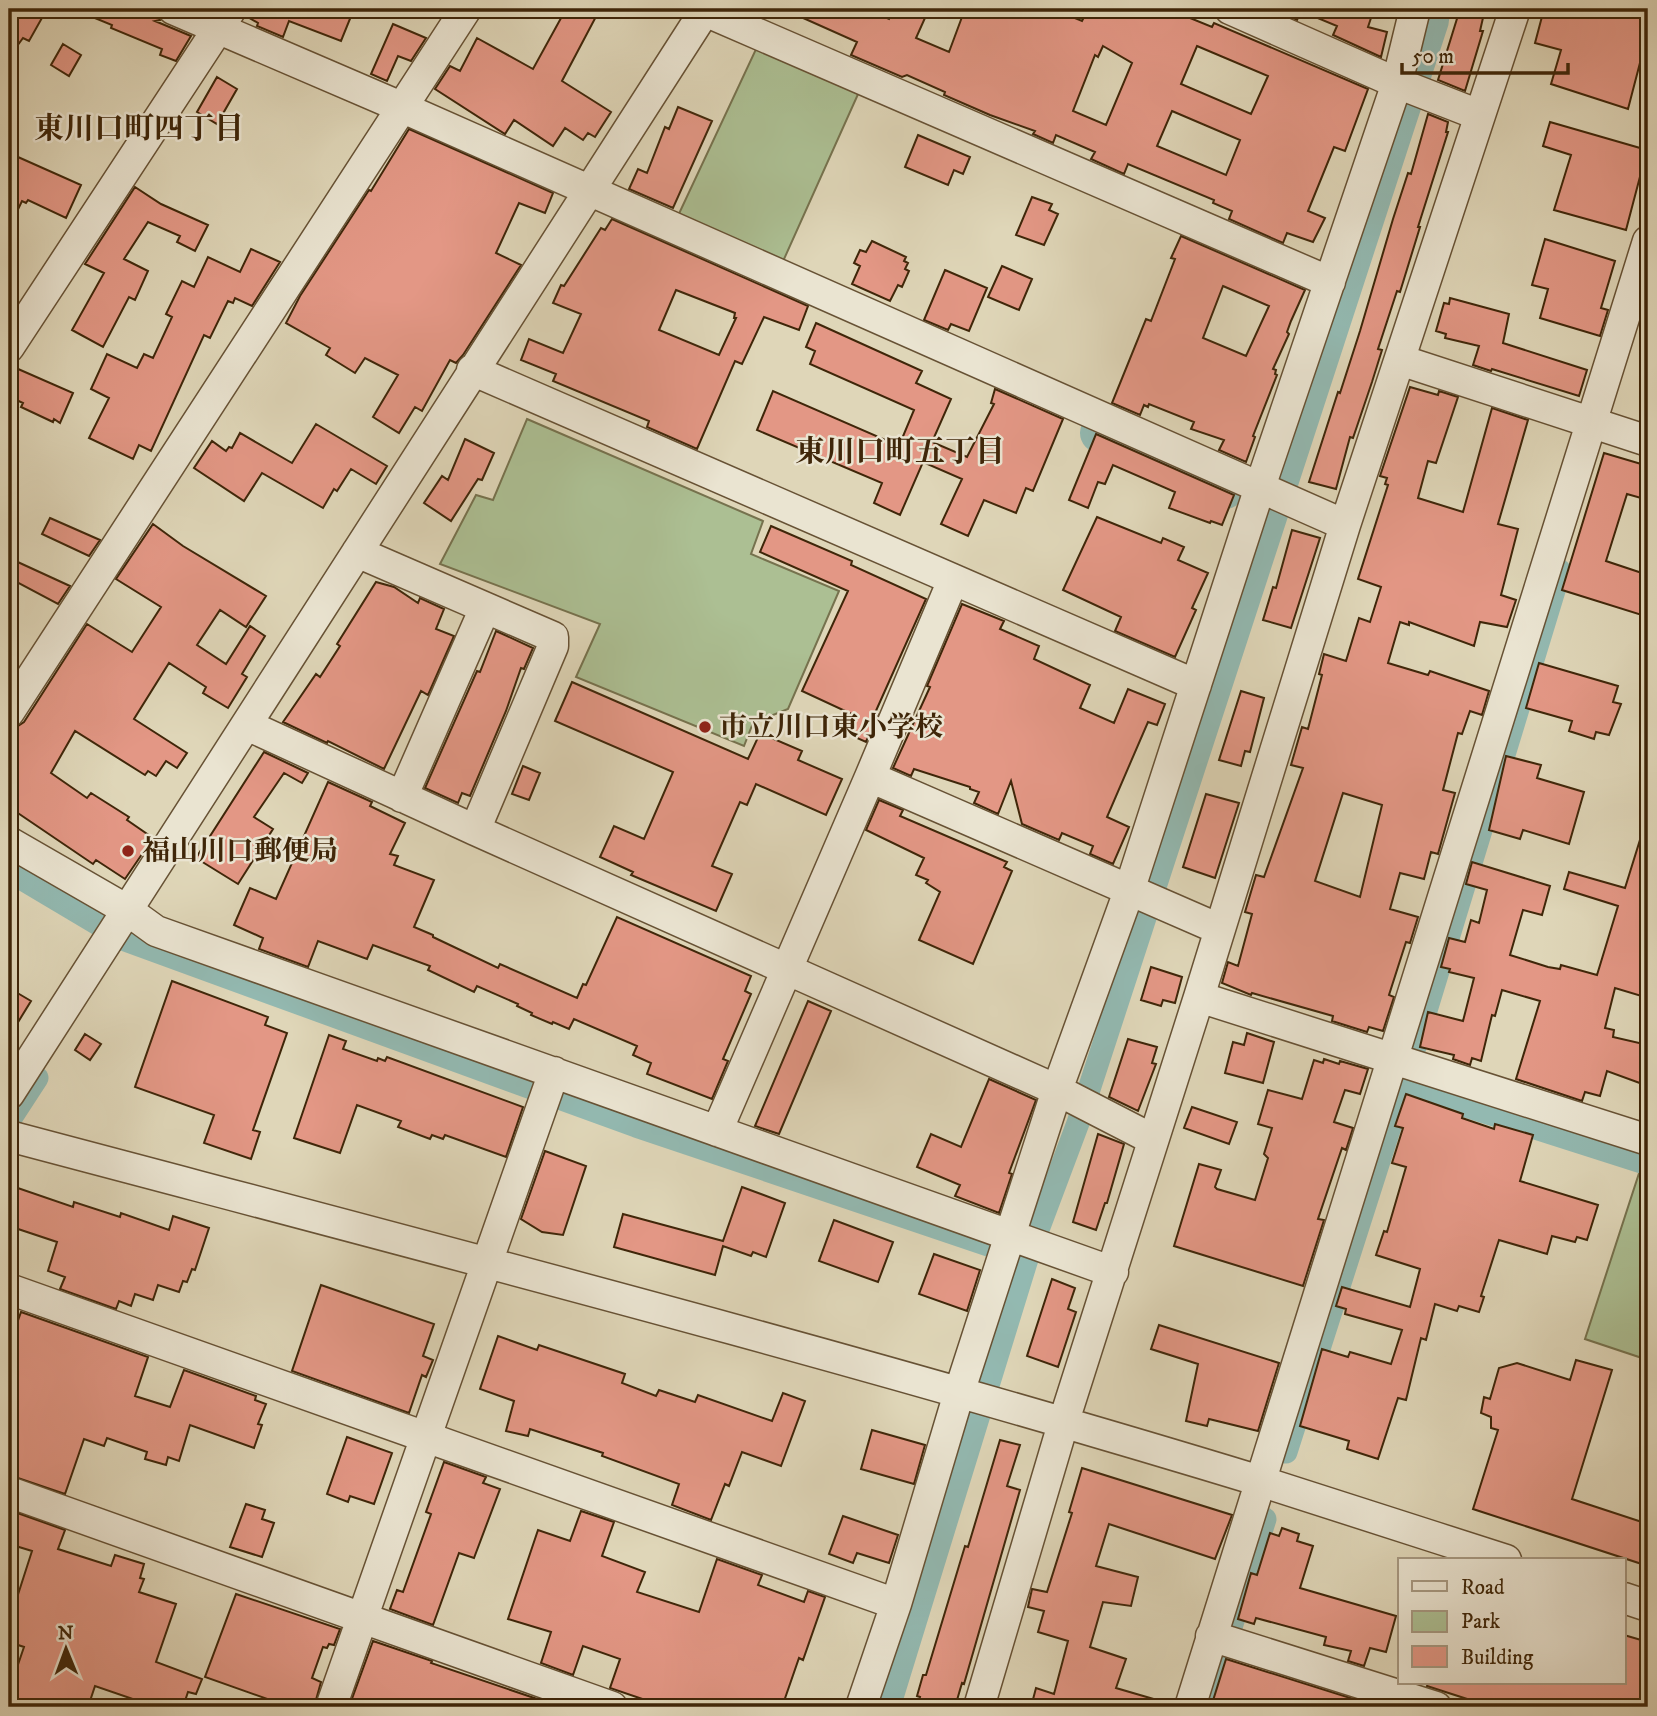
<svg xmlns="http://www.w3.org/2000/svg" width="1657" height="1716" font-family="'IM FELL DW Pica','Noto Serif JP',serif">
<rect width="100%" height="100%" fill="#dfd6b8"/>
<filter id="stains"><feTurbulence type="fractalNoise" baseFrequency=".00286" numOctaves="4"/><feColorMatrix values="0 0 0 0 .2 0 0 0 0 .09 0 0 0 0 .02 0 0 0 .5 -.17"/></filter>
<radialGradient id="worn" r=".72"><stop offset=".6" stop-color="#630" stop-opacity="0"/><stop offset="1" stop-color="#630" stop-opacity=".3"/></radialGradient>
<path fill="#acbf93" stroke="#76724e" stroke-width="2" d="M757,47L859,92L780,268L676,220Z
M527,419L763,521L751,554L839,591L788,709L753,723L744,746L576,677L600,624L440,564L476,495L493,500Z
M1644,1158L1648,1160V1360L1585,1339Z"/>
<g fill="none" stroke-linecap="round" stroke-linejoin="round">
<path stroke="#93b9b1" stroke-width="23" d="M9,871L125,940L636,1126L1018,1255
M1403,1086L1648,1164
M9,1121L37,1078
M1286,1452L1403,1086L1560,571
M889,1707L1027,1259L1078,1123L1437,23L1439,9
M1206,1707L1265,1519"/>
<path stroke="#93b9b1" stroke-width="40" d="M1100,433L1225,489"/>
</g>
<path fill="#e39785" stroke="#3f2609" stroke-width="2" fill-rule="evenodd" d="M9,9H47L29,41L23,38L9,57Z
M73,9H156L160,20L155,21L191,36L176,61L160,55L162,49L111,28L112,25Z
M248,9H354L341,41L289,21L283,37L257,26L258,23L246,16Z
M566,9H600L562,81L611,112L595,137L588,133L583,140L565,128L553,146L514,120L505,134L435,89L450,66L460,71L477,38L533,69Z
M783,9H866L889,19L893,9H929L916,38L949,52L965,9H1053L1082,21L1088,9H1149L1162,14L1165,9H1168L1212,27L1214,23L1368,89L1345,151L1334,147L1308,211L1325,218L1313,242L1287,233L1283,243L1229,219L1232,211L1213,203L1214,200L1128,164L1124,174L1091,159L1095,152L1056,135L1053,143L1033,134L1035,131L990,115L944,95L945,92L907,75L902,77L851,55L857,42ZM1103,46L1132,63L1106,125L1073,111L1095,55L1098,57ZM1197,46L1268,76L1251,114L1181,84ZM1172,111L1240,140L1226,175L1157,146Z
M1275,9H1374L1368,27L1387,32L1381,57L1333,35L1337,26L1301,11L1297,20Z
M1460,9H1485L1480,31H1483L1465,91L1438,80Z
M1544,9H1648V32L1628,109L1551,84L1561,50L1535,43Z
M393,24L426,38L411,61L398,56L387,81L371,74Z
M63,44L81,55L69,76L51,65Z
M217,77L237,89L217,124L197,112Z
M678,107L712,121L673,208L629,189L638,169L647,173L665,127L669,129Z
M1428,114L1448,122L1446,132H1448L1418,227H1420L1400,292L1397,291L1378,349L1382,350L1372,382L1353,438L1350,437L1336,489L1309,482L1338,392L1340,393L1360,331L1393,219L1408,173L1411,174Z
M1550,122L1647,150L1626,230L1554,210L1571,155L1543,146Z
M409,129L553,193L545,213L519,203L496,253L521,265L463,355L456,363L450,360L422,411L415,407L399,433L373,417L398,375L365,358L355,373L326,355L330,348L286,323L300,296L369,190L371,191Z
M918,135L970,157L963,174L954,170L948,185L905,167Z
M9,153L81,185L66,218L28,200L26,203L22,201L9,228Z
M135,187L161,204L208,225L195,251L177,242L180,236L148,222L124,259L148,271L135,300L129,297L103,347L72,330L104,273L85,264Z
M1032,197L1052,204L1049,210L1058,214L1044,245L1016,235Z
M612,219L808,306L799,330L764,317L742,364L735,361L697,449L647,427L649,421L553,381L556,374L521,360L529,339L563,353L581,314L553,303L561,285L564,286L601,228L605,230ZM676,290L735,313L734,318H736L719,355L659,330Z
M1181,236L1305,290L1291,321L1287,332L1289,334L1273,369L1276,370L1275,374L1277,375L1253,436L1255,437L1246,462L1219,450L1224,440L1191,429L1194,422L1149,404L1148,407L1144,405L1140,415L1112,403L1146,319L1151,321L1175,259L1171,258ZM1223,286L1269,306L1246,356L1203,338Z
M1545,239L1615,261L1601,308L1608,310L1600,336L1540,318L1548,289L1532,285Z
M872,241L906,257L904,261L908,263L905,269L909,271L902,287L898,285L890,301L852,284L860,266L854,263L860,250L866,252Z
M251,249L280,262L252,306L235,298L233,303L228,301L210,338L204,335L151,451L139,445L133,459L89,438L109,398L91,389L107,354L137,368L144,354L153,358L172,317L166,314L182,281L194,287L208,257L240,272Z
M1002,266L1032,279L1019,310L988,297Z
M945,270L987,288L969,331L951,324L948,330L924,320Z
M1450,298L1509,314L1503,343L1587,370L1579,396L1492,369L1491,371L1473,365L1479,346L1445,338L1446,334L1436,331L1444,303L1449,304Z
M816,323L922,371L916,383L951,399L932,442L967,457L994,404L991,403L995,389L1063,419L1033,491L1026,488L1016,513L984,500L968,536L941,524L962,479L923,462L900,515L874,503L882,483L757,430L773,391L899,446L914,410L810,364L815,351L806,347Z
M9,365L73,393L60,423L54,419L53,422L21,407L23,403L12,398L16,389L9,384Z
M1410,387L1438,395L1439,391L1458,397L1436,463L1428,461L1418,498L1463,512L1492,408L1528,420L1498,524L1518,529L1501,595L1516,600L1507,627L1480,622L1474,646L1409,622V625L1400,622L1388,663L1428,675L1430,671L1489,691L1482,715L1470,711L1462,734L1458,733L1443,790L1455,793L1438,854L1431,852L1424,879L1400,873L1390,909L1418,917L1410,943L1406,942L1389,995L1394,997L1383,1031L1369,1027L1367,1032L1332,1021L1333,1016L1252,993L1251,995L1222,983L1228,962L1238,966L1252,914L1245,912L1256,875L1264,877L1303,768L1291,765L1302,727L1308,729L1322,675L1319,674L1324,654L1346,661L1359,618L1370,622L1381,587L1358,579L1388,485L1385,484L1387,478L1380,476ZM1343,793L1382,805L1360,897L1315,881Z
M316,424L387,466L376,484L351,469L337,491L334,489L323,508L262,473L244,501L194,468L212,441L226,451L229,447L232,448L240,433L292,463Z
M1096,434L1234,495L1222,525L1211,521L1210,523L1169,508L1175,492L1113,465L1105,484L1098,482L1088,508L1069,500Z
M465,439L494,453L482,480L478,479L451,521L424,503L442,476L448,480Z
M1604,453L1648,466V500L1627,494L1606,561L1648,575V617L1562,590Z
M1097,517L1161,543L1163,538L1184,547L1178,560L1208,573L1192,608L1196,610L1175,657L1115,631L1121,617L1063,590Z
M50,518L100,540L89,556L42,534Z
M153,524L183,546L266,596L246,627L220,610L197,645L226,664L250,626L265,636L242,674L247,677L228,708L203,693L206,687L169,663L134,719L187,753L177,768L166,761L156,776L148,771L145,775L75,731L51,773L87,798L91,793L129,817L127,820L153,838L125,879L96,860L93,864L9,807V739L15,728L24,722L87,624L132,652L161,607L116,579Z
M771,526L852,561L851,565L926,599L875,713L878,714L866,742L848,734L856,716L802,691L848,591L760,552Z
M1292,530L1320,538L1291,628L1263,620L1273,587L1276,588Z
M9,558L70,586L58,604L9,578Z
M376,582L394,587L418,603L420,598L444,609L436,629L454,636L428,695L421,691L384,769L328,741L327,743L283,722L316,674L320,677L340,646L337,644Z
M962,604L1004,621L1000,629L1039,646L1034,659L1090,685L1080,708L1114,723L1128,689L1165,704L1157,725L1148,722L1107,817L1129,827L1113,864L1090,854L1093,846L1062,833L1059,840L1022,824L1011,781L998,814L974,803L979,792L970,789V787L914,769L911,776L893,768L930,687L927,686Z
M496,631L533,648L524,669L521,668L506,711L470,796L462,793L458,803L425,788L477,671L480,672Z
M1539,663L1618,686L1613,702L1621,704L1609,735L1596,732L1594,739L1569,731L1572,721L1526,708Z
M572,682L748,759L760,733L802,751L798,760L842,779L826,815L756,784L747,805L740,802L712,866L732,874L716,911L631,875L633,872L600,857L614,826L644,839L673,772L555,721Z
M1241,691L1264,698L1250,752L1245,751L1241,766L1219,760Z
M264,752L308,773L302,783L284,773L254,817L273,829L238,884L196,858Z
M1506,756L1541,765L1537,778L1584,792L1569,844L1523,830L1520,839L1489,830Z
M523,766L540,773L529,800L512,794Z
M328,782L372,802L370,806L405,823L390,854L398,856L394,865L434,880L414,927L433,935V937L498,968L500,964L577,998L583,984L586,985L617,917L751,976L745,991L751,994L723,1059L728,1061L712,1099L647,1074L651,1063L633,1055L637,1046L574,1019L569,1029L553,1022L552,1024L531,1015L532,1013L517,1006L518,1004L477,986L474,992L428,970L430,966L373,945L367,959L318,941L308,967L259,949L263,938L234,925L250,888L276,899Z
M1206,794L1239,803L1215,878L1183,867Z
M879,800L903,810L900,816L1007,862L1004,867L1012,871L973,964L919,940L940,892L926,883L928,880L916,875L924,858L866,830Z
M1644,827L1648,828V998L1615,988L1605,1028L1614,1030L1613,1037L1648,1045V1086L1607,1071L1600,1096L1585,1092L1582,1101L1516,1079L1540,1001L1502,990L1495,1016L1492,1015L1481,1061L1472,1058L1470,1065L1453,1059L1454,1055L1420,1047L1428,1012L1463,1021L1474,978L1449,972L1450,969L1441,967L1449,938L1465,942L1471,920L1479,923L1487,890L1466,884L1472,862L1550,886L1542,915L1523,910L1510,955L1548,967L1560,969L1561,965L1597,975L1618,906L1564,889L1569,872L1625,888Z
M1151,967L1182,977L1175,1003L1163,1000L1161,1006L1141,1000Z
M172,981L268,1017L265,1025L287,1033L253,1130L260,1132L251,1159L204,1143L214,1115L135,1087Z
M9,988L31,1001L9,1037Z
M808,1001L831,1011L779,1134L755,1126Z
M1247,1033L1274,1042L1263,1083L1225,1073L1233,1042L1244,1045Z
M85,1034L101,1044L90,1060L75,1050Z
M329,1035L346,1041L343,1049L377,1061L378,1058L385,1061L387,1057L523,1107L506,1157L445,1135L443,1139L432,1135L430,1139L398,1127L401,1121L357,1105L340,1153L294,1138Z
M1128,1039L1157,1047L1152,1063L1156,1064L1138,1111L1109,1097Z
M1324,1059L1339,1064L1340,1061L1368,1069L1360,1094L1345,1090L1334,1122L1353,1128L1346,1150L1342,1148L1318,1219L1324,1220L1303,1286L1174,1246L1199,1164L1221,1170L1215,1187L1217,1189L1255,1200L1268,1158L1264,1154L1272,1128L1258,1124L1268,1090L1302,1099L1314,1060L1323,1063Z
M989,1079L1036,1100L1009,1173L1012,1174L999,1213L955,1196L960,1185L917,1167L931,1134L961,1147Z
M1406,1094L1463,1114L1462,1118L1494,1129L1495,1124L1533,1135L1520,1181L1598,1205L1587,1240L1577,1237L1575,1242L1552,1236L1547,1254L1499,1240L1481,1296L1484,1297L1479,1312L1459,1306L1457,1311L1435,1304L1426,1340L1421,1338L1406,1400L1398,1398L1378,1459L1347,1449L1349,1441L1300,1426L1322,1349L1348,1357L1350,1352L1391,1364L1402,1330L1345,1314L1346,1309L1336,1306L1342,1287L1410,1307L1420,1269L1376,1255L1384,1231L1387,1232L1406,1167L1392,1163L1403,1128L1395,1126Z
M1192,1107L1237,1122L1229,1144L1184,1128Z
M1098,1134L1124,1144L1107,1203H1105L1096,1230L1073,1222Z
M545,1151L586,1166L563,1235L542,1232L521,1219Z
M9,1185L73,1207L74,1202L120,1217L121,1213L169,1230L173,1216L209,1228L195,1270L192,1269L187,1282L183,1281L179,1292L158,1285L153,1300L135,1294L131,1306L119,1301L116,1309L60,1289L65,1277L48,1271L57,1242L9,1226Z
M742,1187L785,1203L766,1257L753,1252L751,1256L723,1246L715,1275L614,1247L623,1214L723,1241Z
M834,1220L893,1242L878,1282L819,1261Z
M934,1254L980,1270L967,1311L919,1294Z
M1052,1279L1075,1288L1068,1309L1076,1312L1058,1367L1027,1356Z
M321,1285L434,1324L423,1356L433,1360L426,1377L422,1375L409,1413L292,1371Z
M21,1312L148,1357L135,1396L170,1407L184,1370L256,1396L255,1400L266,1404L258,1424L262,1425L254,1448L190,1425L179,1461L168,1457L166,1465L145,1459L147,1452L107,1438L104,1446L84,1439L65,1494L9,1475V1346Z
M1159,1325L1279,1363L1258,1431L1209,1419L1207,1426L1186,1421L1198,1364L1151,1349Z
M498,1336L537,1350L539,1345L625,1374L622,1383L656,1396L659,1390L695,1402L698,1395L772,1421L783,1393L805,1401L781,1466L742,1452L729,1486L725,1484L711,1520L672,1505L679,1484L602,1456L603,1453L530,1429L528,1436L506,1431L514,1401L480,1389Z
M1576,1360L1612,1370L1572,1499L1648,1524V1566L1473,1509L1498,1430L1491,1428V1417L1481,1413L1484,1397L1490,1399L1499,1368L1517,1363L1570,1380Z
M872,1430L925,1445L914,1484L861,1469Z
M347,1437L392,1453L374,1504L350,1496L348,1502L327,1494Z
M1000,1440L1020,1445L1007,1486L1020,1490L964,1684L962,1683L955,1707H917L920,1697L917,1696L923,1675H926L965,1546L968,1547Z
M444,1462L486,1477L483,1483L500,1489L474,1558L459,1553L433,1625L390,1609L397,1590L403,1592L431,1514L426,1512Z
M1082,1468L1232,1515L1215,1559L1109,1524L1096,1566L1138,1577L1131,1606L1103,1602L1090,1647L1126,1659L1116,1688L1164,1702V1707H1031L1036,1688L1054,1694L1068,1641L1038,1632L1044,1611L1028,1607L1032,1589L1047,1592L1072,1513L1069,1512Z
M246,1504L265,1510L262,1519L274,1523L262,1557L230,1547Z
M9,1510L65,1530L58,1549L111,1566L115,1555L144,1564L140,1578L144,1579L139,1592L176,1604L156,1662L202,1679L196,1694L188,1692L183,1707H156L95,1686L88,1707H9V1691L24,1647L9,1642V1609L13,1610L32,1551L9,1544Z
M581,1511L614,1522L602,1556L645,1572L637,1592L699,1612L717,1559L762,1575L758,1585L804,1602L808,1591L825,1597L803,1660L799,1658L782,1707H653L654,1703L610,1688L620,1659L583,1646L573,1675L541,1663L551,1632L508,1619L538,1530L570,1541Z
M843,1516L898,1535L889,1563L857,1553L853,1563L829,1554Z
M1282,1528L1299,1534L1297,1541L1313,1546L1300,1588L1396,1616L1386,1652L1370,1648L1364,1666L1348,1661L1351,1651L1324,1645L1326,1637L1256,1618L1254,1624L1238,1619L1251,1573L1257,1575L1270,1533L1279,1536Z
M236,1594L340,1629L334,1645L329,1644L327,1648L323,1647L312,1678L321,1682L314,1707H290L205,1677Z
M1624,1635L1648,1642V1707H1492L1427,1686L1428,1683H1624Z
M373,1641L432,1661L431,1663L555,1705V1707H461L441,1701L438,1707H349Z
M1226,1659L1379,1707H1255L1232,1701L1230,1707H1211Z"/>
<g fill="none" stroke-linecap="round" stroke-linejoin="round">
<defs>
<path id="minor" d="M173,9L401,107L1345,525
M1230,9L1397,83L1479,115
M705,11L1330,282
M9,347L231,9
M1400,360L1648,441
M472,370L1196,685
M357,552L553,637V646L475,830
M9,712L466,9
M247,725L475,830L1057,1090L1152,1139
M870,777L1219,929
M402,797L485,608
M9,842L127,910L156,931L1113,1272
M1199,997L1648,1140
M9,1094L706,9
M717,1131L870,777L953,580
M9,1136C427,1247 847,1355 1260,1481C1343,1507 1424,1534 1506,1560
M9,1289L896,1604
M9,1492L612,1707
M1624,1598L1648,1606
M1211,1636L1436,1707
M331,1707L554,1072
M861,1707L896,1604L959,1393L1057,1090L1129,891L1260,487L1397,83L1415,9
M979,1707L1063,1424L1199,997L1345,525L1515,9
M1190,1707L1648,241"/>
</defs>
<use href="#minor" stroke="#675235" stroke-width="33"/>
<use href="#minor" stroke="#eae4d1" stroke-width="30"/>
</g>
<g fill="#8f2418" stroke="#eae4d1" stroke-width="2.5">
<circle cx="705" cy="727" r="7"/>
<circle cx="128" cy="851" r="7"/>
</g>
<g text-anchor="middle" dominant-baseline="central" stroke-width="5" stroke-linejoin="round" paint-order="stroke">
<g font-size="28" font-weight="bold" fill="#3f2609" stroke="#eae4d1" text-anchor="start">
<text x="719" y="727">市立川口東小学校</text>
<text x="142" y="851">福山川口郵便局</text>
</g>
<g font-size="30" font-weight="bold" fill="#3f2609" stroke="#eae4d1">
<text x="139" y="129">東川口町四丁目</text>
<text x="900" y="452">東川口町五丁目</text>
</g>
</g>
<rect width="1657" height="1716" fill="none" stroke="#dfd6b8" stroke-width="35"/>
<rect x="10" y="10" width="1636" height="1695" fill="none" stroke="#3f2609" stroke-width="3.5"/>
<rect x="18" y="18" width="1622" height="1681" fill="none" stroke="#3f2609" stroke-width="2"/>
<rect x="1398" y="1558" width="228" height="126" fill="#eae4d1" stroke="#a69881" stroke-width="2"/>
<rect x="1412" y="1581" width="35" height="10" fill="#eae4d1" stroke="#a69881" stroke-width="2"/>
<text x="1461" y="1594" font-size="21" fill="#3f2609">Road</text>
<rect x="1412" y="1611" width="35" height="21" fill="#acbf93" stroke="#a69881" stroke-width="2"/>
<text x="1461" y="1628" font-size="21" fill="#3f2609">Park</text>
<rect x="1412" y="1646" width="35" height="21" fill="#e39785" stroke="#a69881" stroke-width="2"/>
<text x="1461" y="1664" font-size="21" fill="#3f2609">Building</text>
<g transform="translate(66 1649) rotate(359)" stroke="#eae4d1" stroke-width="5" paint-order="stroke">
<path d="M0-5L12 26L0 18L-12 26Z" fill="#3f2609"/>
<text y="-10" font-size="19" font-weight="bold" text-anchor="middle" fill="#3f2609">N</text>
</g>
<path d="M1402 63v10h166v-10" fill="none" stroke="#3f2609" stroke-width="3.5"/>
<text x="1412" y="63" font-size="21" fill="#3f2609" stroke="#eae4d1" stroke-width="5" paint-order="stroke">50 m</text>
<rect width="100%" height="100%" filter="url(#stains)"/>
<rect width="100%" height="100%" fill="url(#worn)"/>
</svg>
